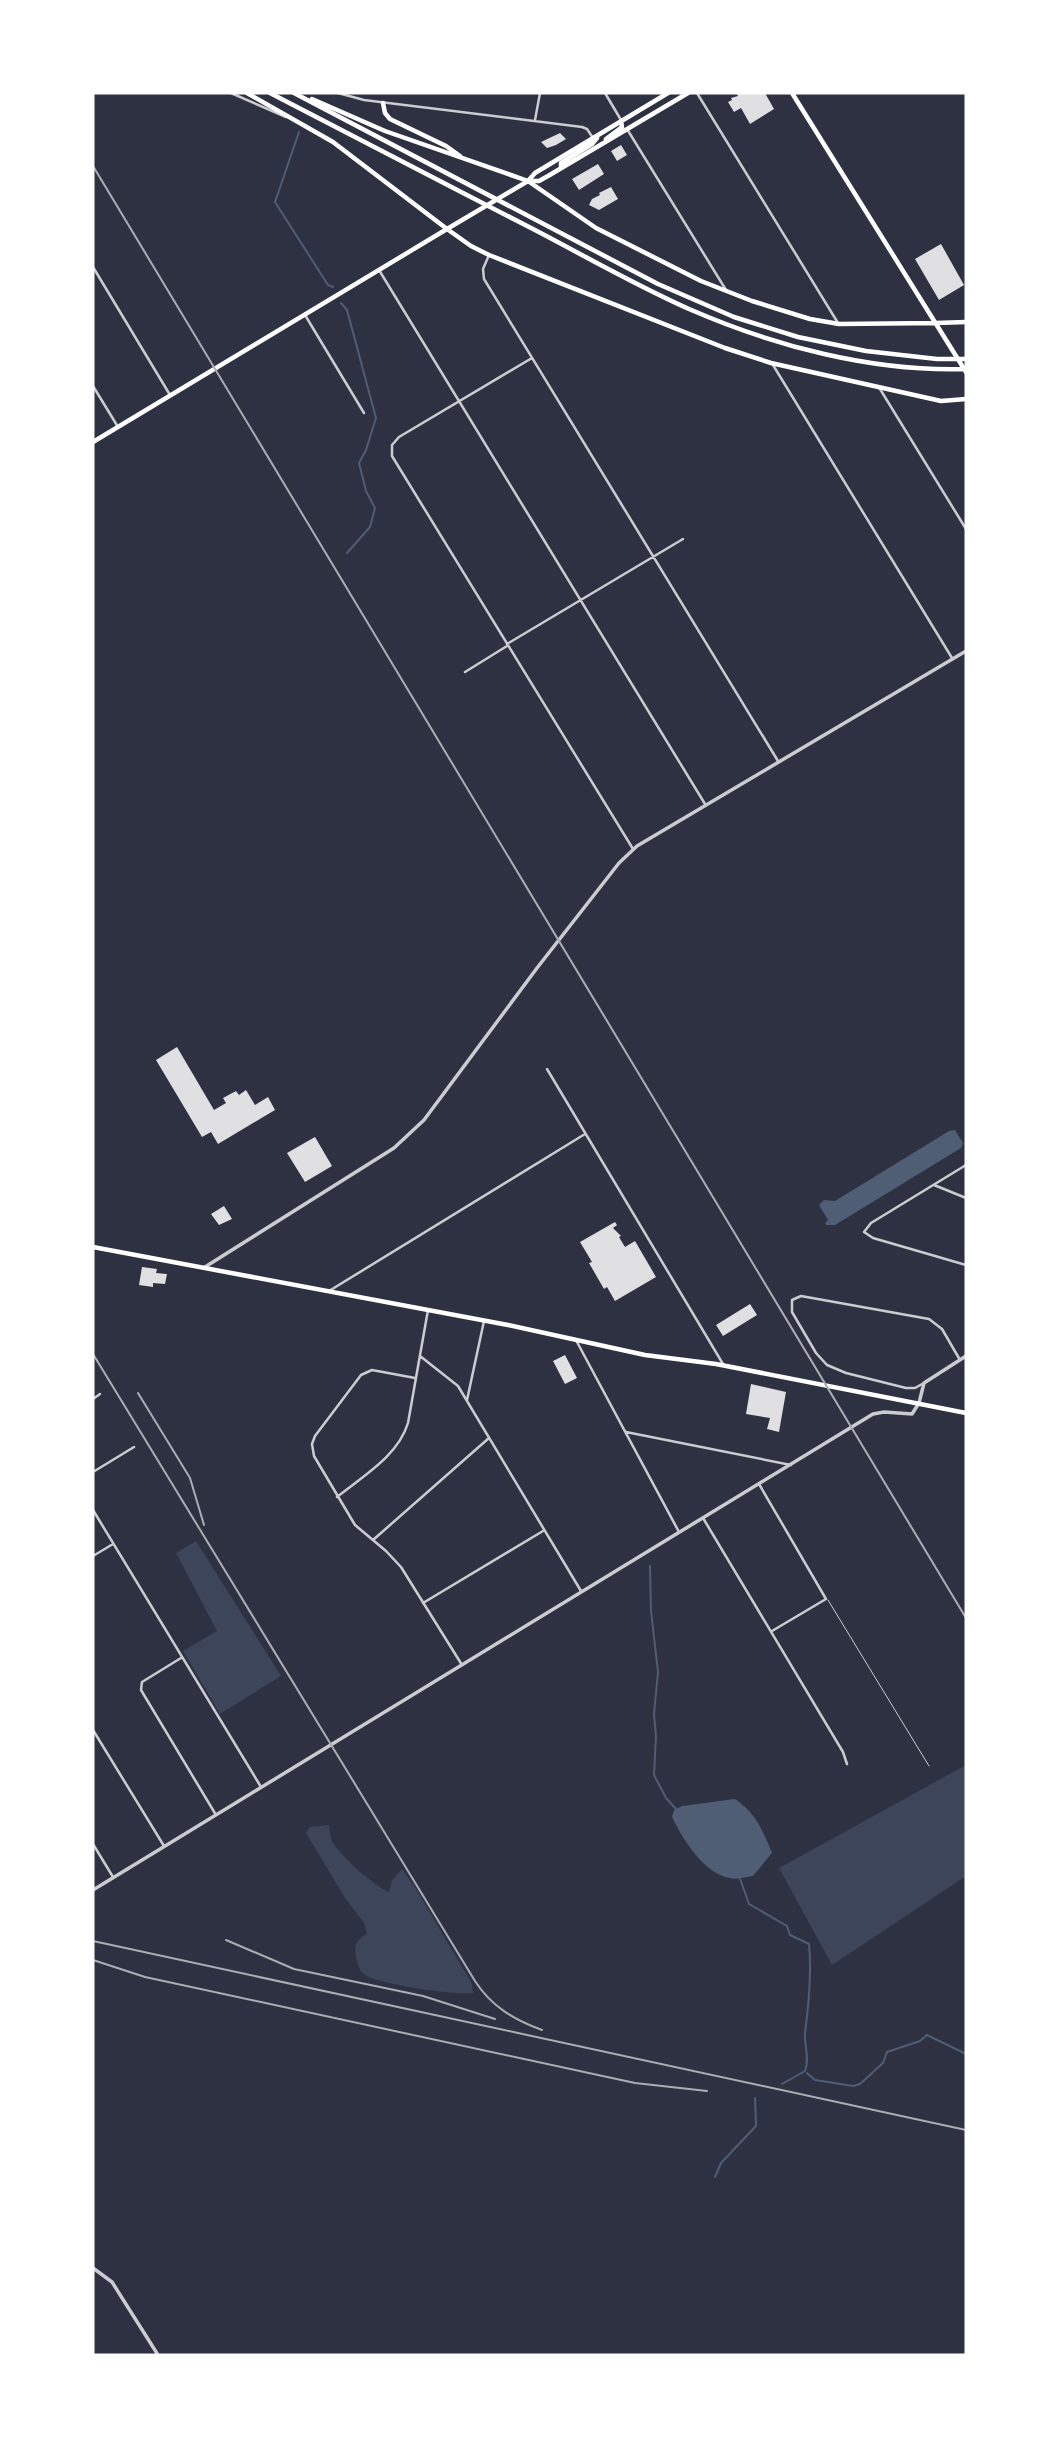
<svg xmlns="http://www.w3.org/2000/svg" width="1059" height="2448" font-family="'Fira Sans',sans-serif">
<rect width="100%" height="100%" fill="#2d3142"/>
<path fill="#3c4559" d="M196,1541L281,1676L220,1714L183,1651L217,1631L176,1553Z
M966,1765V1876L832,1965L779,1868Z
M329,1825C330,1830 330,1836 332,1841C341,1857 373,1885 389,1892L392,1880L402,1869L415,1887L472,1984L473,1993C458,1996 377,1984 365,1975C359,1971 357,1962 356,1956C353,1945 358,1938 367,1934L364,1923L345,1898L306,1833L310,1827Z"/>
<path fill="#4f5d75" d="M955,1130L963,1143L961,1148L835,1225H826L825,1223L828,1220L819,1205L824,1200L835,1201L949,1131Z
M735,1799C756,1813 763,1831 772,1853L753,1876C746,1877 736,1880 730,1878C704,1874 682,1838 672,1817L674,1810L682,1806Z"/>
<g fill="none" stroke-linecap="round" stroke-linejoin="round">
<path stroke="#4f5d75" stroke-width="2" d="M299,132L275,202L328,285L333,287
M341,303L347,310L376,418L366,450L359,463L366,491L375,508L370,527L347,553
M650,1566L651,1611L658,1672L654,1714L656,1736L654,1775L666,1798L676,1809
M739,1876L749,1904L787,1926L790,1935L809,1944C812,1974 809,2003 805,2033C804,2046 810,2058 805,2071L782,2084
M807,2073L815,2080L853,2086L860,2084L883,2063L887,2052L920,2041L927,2035L966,2054
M715,2177L721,2163L756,2126L755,2098"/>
</g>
<path fill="#e0e0e3" d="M739,93H765L774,109L750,124L741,108L734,112L728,102L732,100L731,98L738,96L737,94Z
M560,133L566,139L556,145L547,148L541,142Z
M621,145L627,155L617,161L611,151Z
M598,164L604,174L579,190L572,179Z
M611,187L618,199L599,210L589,205L592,199L600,195L599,193Z
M941,244L964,285L939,300L915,259Z
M177,1047L214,1110L226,1103L223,1098L236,1091L239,1095L246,1090L255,1105L268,1097L275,1110L218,1144L211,1132L202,1137L156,1060Z
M315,1137L332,1166L305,1182L287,1153Z
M224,1206L232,1219L219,1225L211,1214Z
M615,1222L617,1225L613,1228L621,1236L619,1237L625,1247L635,1241L656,1277L615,1301L607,1287L604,1289L589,1263L592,1262L580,1242Z
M142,1267L157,1269L156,1273L167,1274L165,1284L153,1283V1287L139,1285Z
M750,1304L757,1315L723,1336L716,1325Z
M565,1355L577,1378L565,1384L553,1361Z
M751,1384L786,1392L779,1432L767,1429L770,1418L746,1414Z"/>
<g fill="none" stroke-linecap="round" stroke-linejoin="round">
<path stroke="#caccd0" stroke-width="1" d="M828,1600L929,1766"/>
<path stroke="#caccd0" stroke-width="2.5" d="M231,93L286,117
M338,93L364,100L582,127L587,129L593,138
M605,93L621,120
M697,93L838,323
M535,120L540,93
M627,129L726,290
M489,255L483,269L484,279L778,761
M93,267L170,395
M379,270L705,804
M305,315L364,413
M532,358L399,437L392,445V456L633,849
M773,365L952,658
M93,386L118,427
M880,389L966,529
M507,644L683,539
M465,672L507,646
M547,1069L723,1364
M966,1165L871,1223L864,1232L873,1238L966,1265
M934,1185L966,1198
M329,1291L585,1134
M577,1342L679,1532
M420,1356L458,1386L581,1591
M415,1378L372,1370L361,1375L315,1436L312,1444L314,1456L355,1525L386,1551L401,1567L462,1665
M924,1383L915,1388H906L846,1373L827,1365L816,1353L792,1312V1300L801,1296L929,1319L942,1329L960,1360
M93,1399L100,1394
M467,1400L484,1321
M626,1432L791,1465
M93,1472L134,1447
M759,1484L826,1599L772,1631
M337,1497C363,1476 398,1456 408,1423L428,1310
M93,1510L261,1787
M703,1518L843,1752L847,1764
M373,1540L489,1438
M93,1556L113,1544
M423,1603L543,1531
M181,1658L142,1682L141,1690L216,1815
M93,1730L164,1846
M93,1844L113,1877"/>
<path stroke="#caccd0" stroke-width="3.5" d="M205,1267L394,1148L424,1120L537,968L619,863L637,846L966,651
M93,1890L873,1414L884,1412L912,1414L919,1403L924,1383L966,1356
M93,2268L112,2282L158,2355"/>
<path stroke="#fff" stroke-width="4.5" d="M792,93L966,372
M528,181L596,228L701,281L752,301L810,319L839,324L936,323
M93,442L447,229L471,246L489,255L725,348L771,363L941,401L966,399
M93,1247L508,1325L645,1355L716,1364L966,1413"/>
<path stroke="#fff" stroke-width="4.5" d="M606,139L622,127L621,121
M561,168V163L592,144L597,138
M529,181H539L548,176L688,93
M447,229L528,181L535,173L668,93"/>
<path stroke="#fff" stroke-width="4.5" d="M247,93L333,142L447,229
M270,93C357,138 445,184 533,229C585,256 635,285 689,309C774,346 872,372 966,369
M294,93L658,284L734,317L798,337L866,351L937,359H966
M312,99L385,131L528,181
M383,103L385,113L390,119L446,146L460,156
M936,323L966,322"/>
<path stroke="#abadb3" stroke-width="2" d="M93,166L966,1618
M93,1354L475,1981C491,2006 514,2020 542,2030
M138,1393L190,1478L204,1525
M226,1940L294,1969L423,1996L495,2019
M93,1941L966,2130
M93,1960L145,1977L635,2083L707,2091"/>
</g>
<rect width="1059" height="2448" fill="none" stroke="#ffffff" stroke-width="189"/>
</svg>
